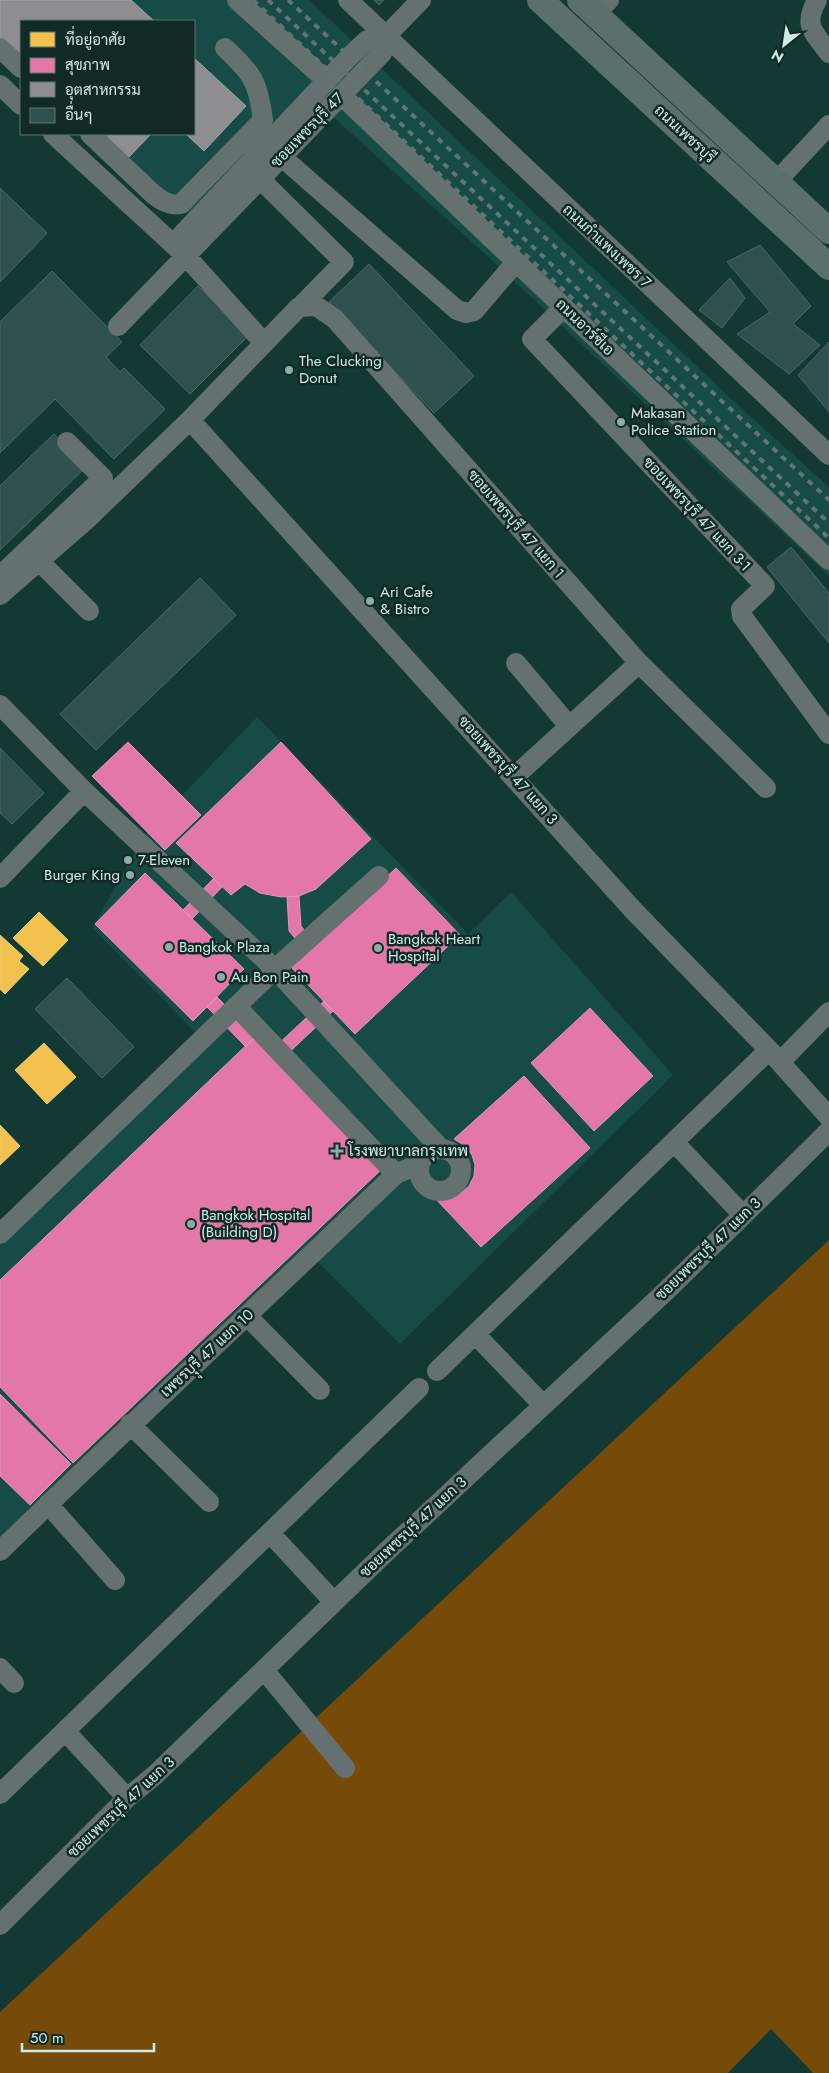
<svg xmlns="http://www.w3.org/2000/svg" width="829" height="2073" font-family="Jost,Sarabun,sans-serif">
<rect width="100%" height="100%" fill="#133935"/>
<path fill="#164c45" d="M0,0H309L740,407L829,487V576L483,252L304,91L192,212L168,213L82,134H194V21H21V78L0,58Z
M257,717L468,934L511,892L673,1075L400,1344L311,1255L0,1551V1227L199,1036L92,928L146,833Z"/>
<path fill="#764a08" d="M829,1240V2073H813L771,2029L728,2073H0V2012Z"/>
<path fill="#f2c14e" stroke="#e7ce7c" d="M39,912L68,940L43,966L13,938Z
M0,935L23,956L19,961L29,969L5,994L0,989Z
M44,1043L76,1077L47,1104L15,1070Z
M0,1125L20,1146L0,1165Z"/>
<path fill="#e377a8" stroke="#dd9abb" d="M128,742L201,815L165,850L92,776Z
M281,742L371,839L316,889L299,896L281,897L260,893L245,884L231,895L176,843Z
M396,868L460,935L355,1034L291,967Z
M145,873L244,969L193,1021L95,924Z
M213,879L222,887L192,919L183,910Z
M299,896L301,926L316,944L307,952L289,931L287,897Z
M217,997L256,1036L246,1047L207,1007Z
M324,1001L333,1011L280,1061L271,1051Z
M590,1008L653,1076L594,1131L531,1063Z
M256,1036L383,1168L73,1463L0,1387V1280Z
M524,1076L590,1148L481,1247L432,1195L450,1196L461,1193L469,1186L474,1176L475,1165L472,1155L465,1146L454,1139Z
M0,1394L71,1464L30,1505L0,1476Z"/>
<path fill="#8d8d92" stroke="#a0a9ab" d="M0,0H131L154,21H21V64L0,44Z
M194,58L246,106L204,151L186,134H194Z
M96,134H151L125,161Z"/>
<path fill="#2e5150" stroke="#4c6868" d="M374,0H384L379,5Z
M0,188L47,233L0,282Z
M760,245L811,306L793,324L820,345L789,374L737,334L770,312L727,262Z
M369,264L474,376L434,413L329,302Z
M52,271L122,342L106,357L120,372L124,368L165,409L114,459L55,399L0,453V322Z
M730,278L745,298L722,328L699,310Z
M198,286L248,336L190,394L140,345Z
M829,342V412L798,375Z
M54,434L86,467L0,550V486Z
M791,547L829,593V643L767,567Z
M200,578L236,615L96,750L60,714Z
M0,748L44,793L12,824L0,813Z
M67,978L134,1047L102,1078L35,1009Z"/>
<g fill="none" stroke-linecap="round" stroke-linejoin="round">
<path stroke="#657170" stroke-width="20" d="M237,0L327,81
M348,0L829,455
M817,0C803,26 813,31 829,53
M595,14L609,0
M0,48L21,68
M0,85L21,105
M341,95L829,560
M53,134L186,256L264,343
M90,134L153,194C162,201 170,206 181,204L263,120C258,82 253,74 225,48
M268,145L457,310L466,313L474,311L516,262
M259,178L344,262L301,306
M776,182L829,125
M173,244L349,57L367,40L386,36
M564,307L532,339L765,586L741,609L742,616L829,734
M118,326L382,53L386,36L421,0
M190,420L634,911L769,1050L829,1117
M39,561L89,611
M0,576L103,478L67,442
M0,595L85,521L190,420L299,307L316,306L335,319L639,663L766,788
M516,663L569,726
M0,705L84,791L275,969L441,1149
M514,777L639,663
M0,878L84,791
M236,1006L396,1174
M780,1062L829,1012
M674,1142L743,1215
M419 1170a21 21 0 1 1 42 0a21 21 0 1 1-42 0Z
M0,1234L275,969L379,876
M247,1316L320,1390
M475,1334L543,1405
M437,1371L769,1050
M130,1424L209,1502
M48,1504L115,1580
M270,1533L334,1602
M0,1551C131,1424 264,1300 396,1174L419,1164
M0,1668L14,1683
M264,1670L345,1768
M66,1732L127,1798
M0,1794L419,1388
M0,1925L127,1798L155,1775L385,1553L666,1291L829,1131"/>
<path stroke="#5a706d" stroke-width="26" d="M540,0L829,267
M580,0L829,231"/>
<path stroke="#617574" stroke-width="4" stroke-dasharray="6 6" stroke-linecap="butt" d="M253,0L829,538
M268,0L829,523
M288,0L829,500"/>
</g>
<g fill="#8dada8" stroke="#112a27" stroke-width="2">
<circle cx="289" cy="370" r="5"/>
<circle cx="621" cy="422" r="5"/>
<circle cx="370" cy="601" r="5"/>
<circle cx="128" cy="860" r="5"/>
<circle cx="130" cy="875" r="5"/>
<circle cx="169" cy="947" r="5"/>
<circle cx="378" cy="948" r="5"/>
<circle cx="221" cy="977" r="5"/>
<path d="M334.5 1143.5h5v5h5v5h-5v5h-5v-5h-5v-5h5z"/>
<circle cx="191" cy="1224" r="5"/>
</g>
<g text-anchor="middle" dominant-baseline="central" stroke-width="5" stroke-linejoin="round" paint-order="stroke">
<g font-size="15" fill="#ceebe6" stroke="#112a27">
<text transform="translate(307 130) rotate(-46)">ซอยเพชรบุรี 47</text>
<text transform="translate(685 134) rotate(43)">ถนนเพชรบุรี</text>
<text transform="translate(607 246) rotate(43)">ถนนกำแพงเพชร 7</text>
<text transform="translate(585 327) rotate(44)">ถนนอาร์ซีเอ</text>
<text transform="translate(697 514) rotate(47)">ซอยเพชรบุรี 47 แยก 3-1</text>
<text transform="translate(516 524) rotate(49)">ซอยเพชรบุรี 47 แยก 1</text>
<text transform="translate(508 770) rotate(48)">ซอยเพชรบุรี 47 แยก 3</text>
<text transform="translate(708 1249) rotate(-44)">ซอยเพชรบุรี 47 แยก 3</text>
<text transform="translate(207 1353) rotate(-43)">เพชรบุุรี 47 แยก 10</text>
<text transform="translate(413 1527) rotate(-43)">ซอยเพชรบุรี 47 แยก 3</text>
<text transform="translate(121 1807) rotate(-43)">ซอยเพชรบุรี 47 แยก 3</text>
</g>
<g font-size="15" fill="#ceebe6" stroke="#112a27" text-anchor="start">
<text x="299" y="361">The Clucking<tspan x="299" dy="17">Donut</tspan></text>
<text x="631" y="413">Makasan<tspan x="631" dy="17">Police Station</tspan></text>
<text x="380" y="592">Ari Cafe<tspan x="380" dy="17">&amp; Bistro</tspan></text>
<text x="138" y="860">7-Eleven</text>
<text x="120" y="875" text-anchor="end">Burger King</text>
<text x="388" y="939">Bangkok Heart<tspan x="388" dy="17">Hospital</tspan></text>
<text x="179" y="947">Bangkok Plaza</text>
<text x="231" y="977">Au Bon Pain</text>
<text x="348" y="1151">โรงพยาบาลกรุงเทพ</text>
<text x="201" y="1215">Bangkok Hospital<tspan x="201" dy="17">(Building D)</tspan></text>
</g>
</g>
<rect x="20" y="20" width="175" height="115" fill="#112a27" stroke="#5d7773"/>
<rect x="30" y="32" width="25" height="15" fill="#f2c14e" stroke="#5d7773"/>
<text x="65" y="45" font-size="15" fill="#ceebe6">ที่อยู่อาศัย</text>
<rect x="30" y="58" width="25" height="15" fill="#e377a8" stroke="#5d7773"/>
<text x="65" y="70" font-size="15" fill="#ceebe6">สุขภาพ</text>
<rect x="30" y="82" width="25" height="15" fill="#8d8d92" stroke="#5d7773"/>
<text x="65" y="95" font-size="15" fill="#ceebe6">อุตสาหกรรม</text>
<rect x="30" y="108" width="25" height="15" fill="#2e5150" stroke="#5d7773"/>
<text x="65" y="120" font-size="15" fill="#ceebe6">อื่นๆ</text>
<g transform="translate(784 45) rotate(210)" stroke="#112a27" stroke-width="4" paint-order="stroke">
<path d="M0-4L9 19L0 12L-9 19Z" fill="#ceebe6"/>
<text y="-8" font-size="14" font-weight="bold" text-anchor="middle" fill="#ceebe6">N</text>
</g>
<path d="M22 2043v8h132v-8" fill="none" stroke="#ceebe6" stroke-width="2.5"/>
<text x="30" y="2043" font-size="15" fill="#ceebe6" stroke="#112a27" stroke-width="4" paint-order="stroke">50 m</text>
</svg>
